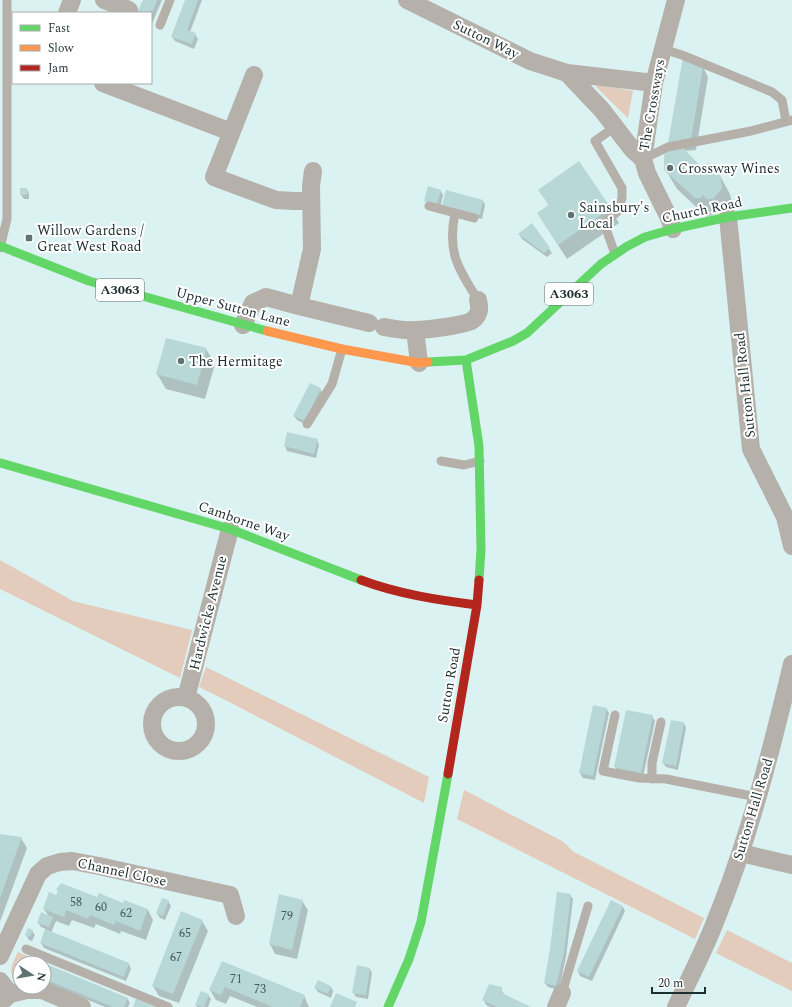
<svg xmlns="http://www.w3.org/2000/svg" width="792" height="1007" font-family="Spectral,serif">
<rect width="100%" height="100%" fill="#daf2f1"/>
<path fill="#e4ccbc" d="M599,85L633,91L628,118L597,88L596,86Z
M0,560L73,601L192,630L180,678L0,589Z
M206,667L429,777L424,803L233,704L199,687Z
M464,790L562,841L574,852L704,918L695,939L457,819Z
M727,930L792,963V991L716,953Z
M18,952L27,956L24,963H20V982H19C5,975 13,962 18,952Z"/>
<path fill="#0003" d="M144,0H162L151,26V13H139Z
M186,0H202L190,32L195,34L198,39L194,49L175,41L172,37Z
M703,67L708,77L696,150L684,151L703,169L719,174L730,194L733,208L707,217L677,189L665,169Z
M27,189L29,194V199H24L21,195Z
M440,190L443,195L440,208L428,205L426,201Z
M540,190L610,208L619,223L567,259L538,214L549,206Z
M483,201L485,205L482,219L446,210Z
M532,225L552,253L547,257L522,239L519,234Z
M206,349L215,364L205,399L166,389L157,374Z
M320,389L323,394L307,425L297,420L294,416Z
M317,440L319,445L316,458L287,451L285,446Z
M606,708L609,713L595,780L583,778L580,773Z
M652,716L655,721L643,777L618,772L615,767Z
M684,723L686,728L678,770L666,767L663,763Z
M0,835L21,838L27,848L0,922Z
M57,890L124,904L125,901L148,910L153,920L146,940L121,931L120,934L96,924L94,928L72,920L69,926L56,921L51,933L129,964L131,969L126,981L44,948L41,943L46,929L41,927L38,923L48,915L44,909L57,896L59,892Z
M570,895L573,899L566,957L559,990L548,987L545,983Z
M280,896L302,901L308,910L297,959L275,954L270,944Z
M168,901L171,906L165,920L160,918L157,913Z
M611,901L623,907L625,911L592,981L580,976L578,971Z
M202,921L208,931L179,1003L159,996L153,986Z
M32,931L35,935L32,941L29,940L26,935Z
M223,962L304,996L309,1007H257L230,996L226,1004L216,1000L210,990Z
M44,964L127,998L130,1003L128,1007H105L44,982Z
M370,969L372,973L368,999L356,997L353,992Z
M331,987L333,991L331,998L318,992L315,988Z
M501,988L504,995L528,1007H490L486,1005L484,1000Z
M201,992L208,995L211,999L208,1007H197L196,1005Z"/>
<path fill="#b8d8d8" d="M143,0H157L152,13H137Z
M185,0H198L187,30L196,33L192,44L171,37Z
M683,57L703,67L691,140L668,143Z
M682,147L703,168L708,163L720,174L722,188L713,199H707L703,195L701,198H695L664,170V155L668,150Z
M579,161L611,208L558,245L537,213L549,205L538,190Z
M428,186L441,190L437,204L424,201Z
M20,188H27V195H20Z
M446,190L483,200L480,215L442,205Z
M532,223L550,248L544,253L518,234Z
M166,338L207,348L197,385L156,374Z
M310,383L321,388L305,421L293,416Z
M287,432L318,439L314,454L284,446Z
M593,705L607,708L593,776L579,773Z
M626,710L653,715L641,773L614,767Z
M671,720L684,722L676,766L662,763Z
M0,834L22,837L0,898Z
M61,883L97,897L99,893L123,903L124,900L148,909L140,931L116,921L114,925L90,915L88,919L66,910L64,917L43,909L49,892L56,895L58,891L56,890L59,885H60Z
M557,892L571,894L564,952L556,986L544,983L550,949Z
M279,894L303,900L292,950L269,944Z
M162,898L169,900L163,916L156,913Z
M611,900L623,906L589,977L577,971Z
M181,911L203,920L173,994L152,986Z
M41,912L53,917L49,927L37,923Z
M28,928L33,930L30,937L25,935Z
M45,929L129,963L124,977L40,943Z
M27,956L128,998L124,1007H113L44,979V963H24Z
M222,961L305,995L300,1007H273L225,987L221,995L209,990Z
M357,965L370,968L366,995L352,993Z
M318,980L331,986L328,994L314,988Z
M489,984L502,987V993L531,1007H496L482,1000Z
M201,991L209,994L204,1007L195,1005Z
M336,993L357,1002L355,1007H330Z
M136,999L155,1007H133Z"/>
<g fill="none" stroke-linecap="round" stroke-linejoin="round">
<path stroke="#b6b0aa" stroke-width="9" d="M160,25L170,0
M663,49L682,55L772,92L782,100L786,121
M615,127L595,141L622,188V198L618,211L604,223L615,254
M643,159L668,147L751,131L792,120
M429,206L474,218
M455,213C447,253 458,268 478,300
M0,248L7,219V0
M307,424L332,384L342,349
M441,461L464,465L480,461
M615,715L603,771L639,778L666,779L757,797
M652,779V763L661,722
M26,949L168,1007
M562,993L588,906"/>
<path stroke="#b6b0aa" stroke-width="18" d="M104,0L129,10
M407,0L530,61L567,73L602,110L632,149L643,159
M67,13L72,0
M567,73L654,83
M254,75L214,177L276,200L294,201H311
M103,83L231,132
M728,217L751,449L785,517L792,546
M673,229L669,218L647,173L643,159L654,83L676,0
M299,306L369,323
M243,325L253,303L266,297L299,306L312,249L311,186L313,171
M384,327C394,329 405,331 415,330C425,330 468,325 473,320C480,314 480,308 478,300
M415,330L419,363
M152 724a27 27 0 1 1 54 0a27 27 0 1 1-54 0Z
M186,698L230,529
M741,853L792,865
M0,956L38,874L47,866L60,862L72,861L99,866L230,895L236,916
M0,981L10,994
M0,1003L10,994L27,990H42L82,1007
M556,1007L562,993
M676,1007C689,979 704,951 715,922C749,839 771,751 792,664"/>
<path stroke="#63d668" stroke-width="9" d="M0,246L89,281L267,331
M466,360L479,446L481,550L479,580
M428,362L466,360L513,341L527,333L601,264L626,247L645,237L673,229L728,217L792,208
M1,463L230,529L361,580
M388,1007L409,959L421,922L448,774"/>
<path stroke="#ff974d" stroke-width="9" d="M267,331L342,349L419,363L428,362"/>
<path stroke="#b3261e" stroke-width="9" d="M361,580C398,594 438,600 477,605
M448,774L477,605L479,580"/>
</g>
<g fill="#607373" stroke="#fff" stroke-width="1.5">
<circle cx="670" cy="168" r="4"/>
<circle cx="571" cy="215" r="4"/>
<rect x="25" y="234" width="8" height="8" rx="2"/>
<circle cx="181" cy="361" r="4"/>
</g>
<g text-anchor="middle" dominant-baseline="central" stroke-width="4" stroke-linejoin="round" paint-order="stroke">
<g font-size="12" fill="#445959">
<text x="76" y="902">58</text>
<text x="101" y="907">60</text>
<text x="126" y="913">62</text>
<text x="287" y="916">79</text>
<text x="185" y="933">65</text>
<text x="176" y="957">67</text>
<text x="236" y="979">71</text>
<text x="260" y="989">73</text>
</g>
<g fill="#fff" stroke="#626d6d" stroke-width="1">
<rect x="96" y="279" width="48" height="22" rx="3"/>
<rect x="545" y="283" width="48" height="22" rx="3"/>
</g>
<g font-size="13" font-weight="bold" fill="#1e2f2f">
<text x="120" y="290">A3063</text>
<text x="569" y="294">A3063</text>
</g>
<g font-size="14" fill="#1e2f2f" stroke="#fff">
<text transform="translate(486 39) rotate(26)">Sutton Way</text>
<text transform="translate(652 105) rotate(-80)">The Crossways</text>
<text transform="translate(702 210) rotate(-12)">Church Road</text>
<text transform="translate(233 307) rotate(15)">Upper Sutton Lane</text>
<text transform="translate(745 385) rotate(-96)">Sutton Hall Road</text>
<text transform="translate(244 521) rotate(19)">Camborne Way</text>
<text transform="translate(208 613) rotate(-76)">Hardwicke Avenue</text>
<text transform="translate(449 685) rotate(-80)">Sutton Road</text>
<text transform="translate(753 809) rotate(-73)">Sutton Hall Road</text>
<text transform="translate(122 872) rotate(12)">Channel Close</text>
</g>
<g font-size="14" fill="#1e2f2f" stroke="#fff" text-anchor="start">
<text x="678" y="168">Crossway Wines</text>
<text x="579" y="207">Sainsbury's<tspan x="579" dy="16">Local</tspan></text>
<text x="37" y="230">Willow Gardens /<tspan x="37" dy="16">Great West Road</tspan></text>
<text x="189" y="361">The Hermitage</text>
</g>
</g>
<rect x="12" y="12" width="140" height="72" fill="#ffffff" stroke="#a5acac"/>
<rect x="20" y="25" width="20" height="6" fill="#63d668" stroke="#a5acac"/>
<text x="48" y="32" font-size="12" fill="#1e2f2f">Fast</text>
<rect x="20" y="45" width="20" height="6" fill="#ff974d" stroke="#a5acac"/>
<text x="48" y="52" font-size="12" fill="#1e2f2f">Slow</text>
<rect x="20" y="65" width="20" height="6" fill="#b3261e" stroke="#a5acac"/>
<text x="48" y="72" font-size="12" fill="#1e2f2f">Jam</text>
<g transform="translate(32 975) rotate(102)"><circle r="19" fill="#ffffff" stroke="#a5acac"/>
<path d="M0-3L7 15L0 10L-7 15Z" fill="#607373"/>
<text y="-6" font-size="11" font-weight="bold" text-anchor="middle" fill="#1e2f2f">N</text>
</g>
<path d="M652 987v6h53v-6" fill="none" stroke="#1e2f2f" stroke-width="2"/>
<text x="658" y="987" font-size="12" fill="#1e2f2f" stroke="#ffffff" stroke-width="3" paint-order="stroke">20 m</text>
</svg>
